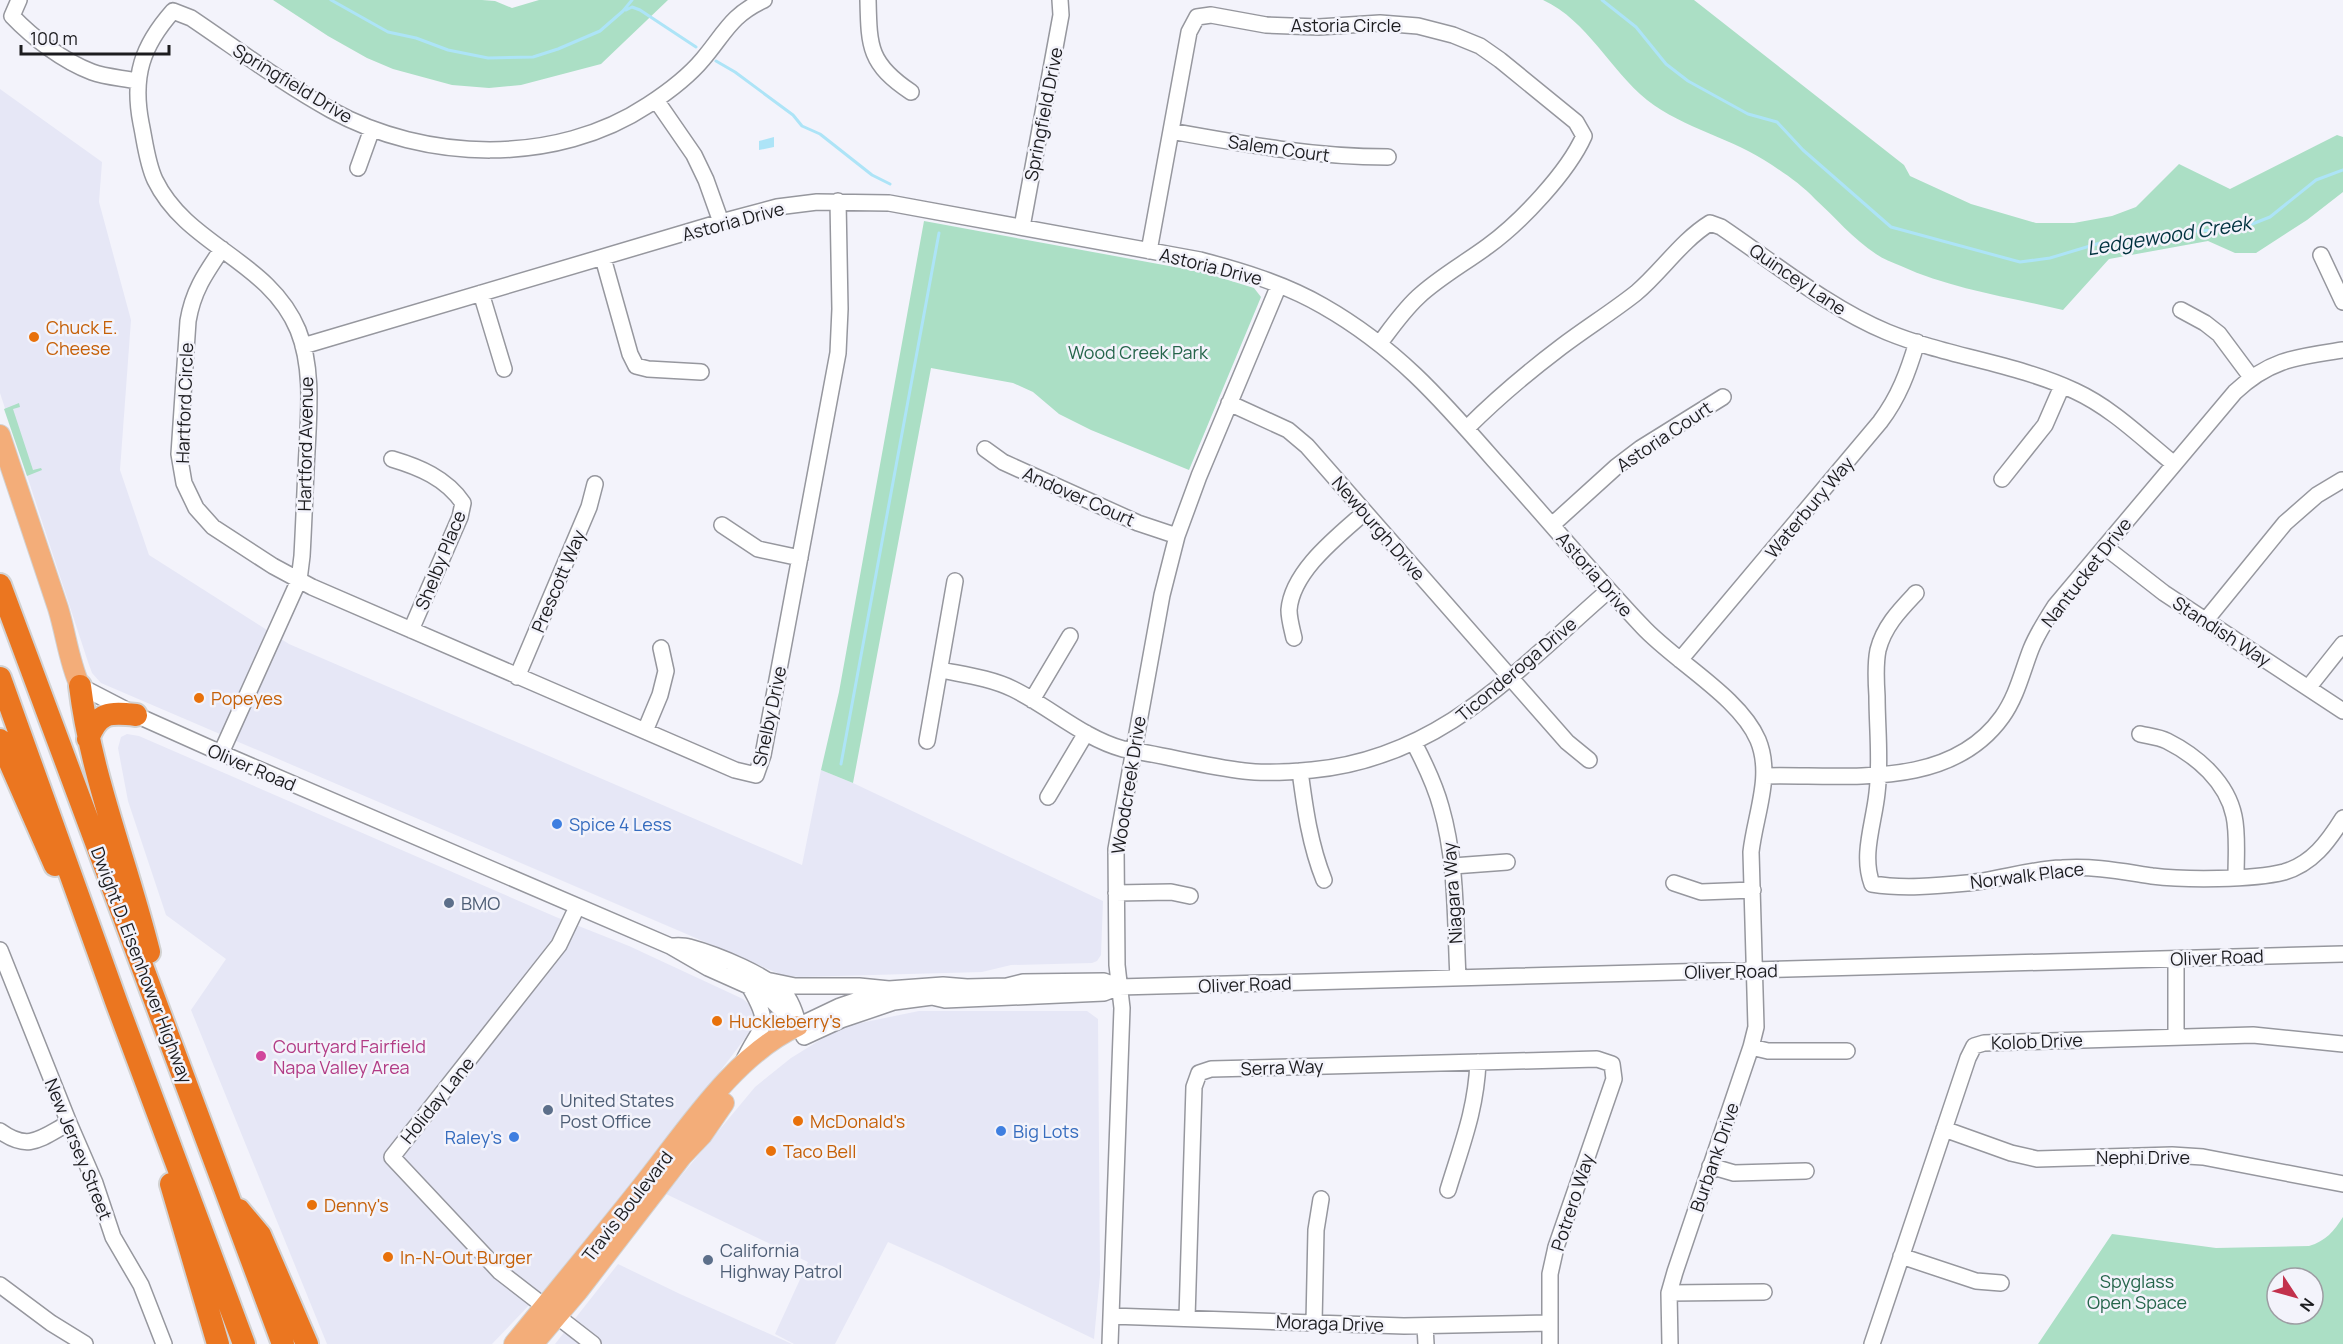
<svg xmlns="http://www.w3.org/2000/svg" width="2343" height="1344" font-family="Manrope,sans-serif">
<rect width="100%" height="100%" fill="#f3f3fb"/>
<path fill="#e6e7f6" d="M0,89L102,162L99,202L131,320L120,470L149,555L289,644L802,865L821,770L853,783L1103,901L1101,955L1097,961L1092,963L1011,965L982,972L799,977L782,975L101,683L92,673L88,662L0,393Z
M127,734L139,736L556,917L629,946L743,999L752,1007L754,1022L752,1029L709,1086L556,1277L492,1344H327L191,1010L226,959L166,915L128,801L118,748L121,737Z
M919,1011H1087L1098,1019L1100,1275L1094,1339L942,1266L888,1242L835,1344H794L775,1334L808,1262L666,1194L755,1087L791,1058L841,1027Z
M618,1264L680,1294L792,1344H555Z"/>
<path fill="#abdfc5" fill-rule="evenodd" d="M273,0H482L495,1L512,8L539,0H668L601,64L521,85L489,88L452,85L393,69L367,58L328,36Z
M1543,0H1694L1904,165L1910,176L1971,204L2036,223H2074L2112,216L2136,207L2179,164L2230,189L2337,135L2343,137V192L2307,220L2256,253H2235L2208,241L2109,259L2063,310C2009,297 1951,289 1901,266C1892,262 1883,259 1876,254C1853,239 1835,217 1815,199C1803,186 1787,175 1772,165C1733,138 1684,129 1647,100C1609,69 1588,21 1543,0Z
M924,221L1202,272L1254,288L1261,297L1189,470L1091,430L1059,414L1033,392L1013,383L931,368L853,783L821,770L839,692Z
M19,403L20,407L13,409L33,470L41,468L42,470L27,476L4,409Z
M2343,1217V1344H2038L2112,1234L2216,1248L2309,1246C2326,1241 2334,1231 2343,1217ZM2277,1278H2313V1314H2277Z"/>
<path fill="#ade4f7" d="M774,137V147L759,150V141Z"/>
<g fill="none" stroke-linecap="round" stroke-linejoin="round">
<path stroke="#ade4f7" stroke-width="3" d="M331,0L388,32L416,38L448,50L488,58L533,57L558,49L600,31L623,11L632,0
M1602,0L1636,27L1666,64L1688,81L1748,114L1777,122L1803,150L1891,227L2020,262L2050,258L2100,243L2155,234L2242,228L2270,217L2316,180L2343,170
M626,10L632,7L640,10L696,47
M716,61L735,72L793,115L802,126L820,134L872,175L890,184
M841,764L939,233"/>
<defs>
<path id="minor" d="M19,0L12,16C33,38 63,61 92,72C105,77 123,78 137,81
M868,0C869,47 869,64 911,92
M656,100L694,155L706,180L721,222
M1171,131C1243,144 1314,157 1388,157
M358,168L372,129
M1022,227L1061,15L1060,0
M222,249C205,274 193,291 188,321L179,454L184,483L196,508L213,527L273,566L312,587L735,770L756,775L763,755L838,353L840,309L838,201
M1149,251L1189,32L1197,17L1211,15L1266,25L1319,27L1380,23L1418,26L1453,35L1480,46L1500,60L1576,122L1584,136C1568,172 1521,222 1488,246C1465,263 1438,278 1418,297C1403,311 1392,327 1380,343
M2321,255L2343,302
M603,258L630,354L636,366L648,369L701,372
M481,293L504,369
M2181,310L2205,323L2219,334L2251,377
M303,346L721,222L777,207L817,202L889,203L1200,260C1242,271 1285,284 1323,306C1395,347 1440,398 1494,460C1544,515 1591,572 1642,626C1674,661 1740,697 1758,740C1773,776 1755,815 1751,852L1756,1027L1751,1047L1675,1272L1669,1293L1670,1344
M1229,403L1288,430L1307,446L1567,742L1589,760
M1467,428C1496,399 1528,372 1561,347C1586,328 1612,312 1636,293C1662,271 1681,241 1710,223L1721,227C1773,262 1829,308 1887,332C1948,357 2015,363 2075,391C2112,408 2142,438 2174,464
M985,449L1003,462L1138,523L1177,536
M392,459C419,467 446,478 463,503L460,517L411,630
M2002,479L2045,425L2062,386
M722,525L758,549L800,558
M1552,525L1616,467L1641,448L1723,397
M2105,547L2164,593L2343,711
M1916,593C1900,610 1884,626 1878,650C1875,665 1876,681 1877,696C1877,728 1881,761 1877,793C1874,823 1861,855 1872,884C1902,889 1937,886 1967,883C1999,880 2030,869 2062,868C2095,866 2119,871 2152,876C2185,880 2252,880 2284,872C2312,864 2328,842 2343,818
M2206,620L2285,523L2317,495L2342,480
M1294,638C1292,629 1289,619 1289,610C1292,571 1338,536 1365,512
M1680,660L1880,422C1899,397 1908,372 1917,342
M941,670C965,675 990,678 1013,689C1050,707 1083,738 1123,749C1164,755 1203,766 1244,771C1266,774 1290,772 1312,770C1441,758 1517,670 1609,590
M517,677L589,507L595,484
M80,686L136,715L221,753L670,946L708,968L764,993L798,1026
M2308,688L2343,644
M1032,700L1070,636
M645,731L660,695L666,671L661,648
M2140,734C2148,736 2159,737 2167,741C2197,756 2227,782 2234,816C2238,834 2236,857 2236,877
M927,741L955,581
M1414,743C1425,764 1435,785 1441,807C1457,862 1455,921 1458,978
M221,753L299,580L302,556C304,521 305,486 307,451C309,411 313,367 298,330C269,260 187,246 155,180C147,163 145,142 141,123C132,76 142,46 173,11L191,18C237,49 282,83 331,110C425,162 556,166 648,105C668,92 688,77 703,59C725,33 731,15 764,0
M1300,771C1305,809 1310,845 1324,880
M1765,776C1845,774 1949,791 2002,717C2017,696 2022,672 2031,649C2037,634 2046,620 2055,606L2235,392C2270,359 2297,357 2343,350
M1048,797L1086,733
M1453,866L1507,862
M1674,883L1701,892L1753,890
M1116,893L1171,892L1190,896
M577,907L559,945L392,1157L500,1272L593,1344
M670,946C676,946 683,945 689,947C715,954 772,976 788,998C796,1010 797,1024 804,1037L841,1020L894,1002L932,997L945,1000L1104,993L1119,987L2343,954
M0,950L69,1123L95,1183L113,1237L141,1285L164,1344
M2176,959V1037
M771,981L795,986H859L889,989L943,985L967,987L1007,986L1023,982L1104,981L1119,987
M798,1026L840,1006L884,991
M1751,1047L1768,1051H1847
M743,1062C761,1023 774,1029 749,986
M1944,1129L2011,1153L2037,1159L2172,1155L2203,1157L2343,1184
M0,1131C29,1152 41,1138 69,1123
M1710,1166L1734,1173L1806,1171
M1448,1190C1462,1144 1476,1110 1478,1062
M1901,1256L1976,1281L2001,1283
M0,1285L51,1323L85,1344
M1669,1293L1764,1292
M1111,1316L1404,1326L1549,1323
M1187,1318L1194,1087L1199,1073L1211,1069L1597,1059L1612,1064L1614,1079L1556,1247L1550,1274V1344
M1314,1323L1316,1230L1321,1199
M1425,1326L1426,1344
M1110,1344L1122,1008L1117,965L1116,849L1162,595L1177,536L1199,476L1279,285
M1872,1344L1968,1058L1974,1046L1984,1043L2253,1035L2343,1044"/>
<path id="major" d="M0,435L58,608C66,634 69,662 80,686
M514,1344C557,1291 601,1238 643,1185C686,1131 734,1055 798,1026
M533,1344L578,1291L682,1156L702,1135L724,1103"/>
<path id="highway" d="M0,585L283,1344
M0,678L117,1004L244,1344
M80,686C91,777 127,863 149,952
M88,739C98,712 109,712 136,715
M0,740L55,865
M171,1184L218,1344
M239,1210L260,1235L307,1344"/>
</defs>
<use href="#minor" stroke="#96979e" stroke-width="18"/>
<use href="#major" stroke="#d2d2d2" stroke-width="22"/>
<use href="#highway" stroke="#d2d2d2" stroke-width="26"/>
<use href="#minor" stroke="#fff" stroke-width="15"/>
<use href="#major" stroke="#f3ad79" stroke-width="20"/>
<use href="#highway" stroke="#eb7620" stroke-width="22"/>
</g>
<g fill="#e8710a" stroke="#f3f3fb" stroke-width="2">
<circle cx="34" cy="337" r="6"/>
<circle cx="199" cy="698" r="6"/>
<circle cx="717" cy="1021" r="6"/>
<circle cx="798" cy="1121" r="6"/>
<circle cx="771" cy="1151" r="6"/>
<circle cx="312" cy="1205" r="6"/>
<circle cx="388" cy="1257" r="6"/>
</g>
<g fill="#3f7fe0" stroke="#f3f3fb" stroke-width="2">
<circle cx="557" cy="824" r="6"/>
<circle cx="1001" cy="1131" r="6"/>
<circle cx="514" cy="1137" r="6"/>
</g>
<g fill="#5c6f8a" stroke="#f3f3fb" stroke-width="2">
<circle cx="449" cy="903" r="6"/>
<circle cx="548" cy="1110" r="6"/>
<circle cx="708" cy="1260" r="6"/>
</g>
<circle fill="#d1479c" stroke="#f3f3fb" stroke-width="2" cx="261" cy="1056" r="6"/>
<g text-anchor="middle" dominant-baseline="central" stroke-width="5" stroke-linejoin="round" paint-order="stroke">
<g font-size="18" fill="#1c1c1f" stroke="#f3f3fb">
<text x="1346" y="25">Astoria Circle</text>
<text transform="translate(293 83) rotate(31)">Springfield Drive</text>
<text transform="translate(1043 114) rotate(-79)">Springfield Drive</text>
<text transform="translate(1279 148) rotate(8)">Salem Court</text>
<text transform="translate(733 221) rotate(-15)">Astoria Drive</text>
<text transform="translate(1211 266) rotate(14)">Astoria Drive</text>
<text transform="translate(1798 279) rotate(34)">Quincey Lane</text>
<text transform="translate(184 403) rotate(-88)">Hartford Circle</text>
<text transform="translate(1664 436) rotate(-34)">Astoria Court</text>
<text transform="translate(305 444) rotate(-89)">Hartford Avenue</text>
<text transform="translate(1079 496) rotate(24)">Andover Court</text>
<text transform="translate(1809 507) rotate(-50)">Waterbury Way</text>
<text transform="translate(1379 528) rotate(49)">Newburgh Drive</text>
<text transform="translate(440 560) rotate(-68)">Shelby Place</text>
<text transform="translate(2086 572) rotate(-52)">Nantucket Drive</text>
<text transform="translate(1595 574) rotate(49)">Astoria Drive</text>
<text transform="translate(558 581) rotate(-67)">Prescott Way</text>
<text transform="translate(2222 631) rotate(33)">Standish Way</text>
<text transform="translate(1516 669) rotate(-40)">Ticonderoga Drive</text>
<text transform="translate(769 716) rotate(-78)">Shelby Drive</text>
<text transform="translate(252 767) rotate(23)">Oliver Road</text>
<text transform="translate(1128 785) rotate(-81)">Woodcreek Drive</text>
<text transform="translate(2027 875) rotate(-7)">Norwalk Place</text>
<text transform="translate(1452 893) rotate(-94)">Niagara Way</text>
<text transform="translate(2217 957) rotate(-2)">Oliver Road</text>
<text transform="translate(142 965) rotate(69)">Dwight D. Eisenhower Highway</text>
<text transform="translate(1731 971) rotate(-1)">Oliver Road</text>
<text transform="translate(1245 984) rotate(-2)">Oliver Road</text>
<text transform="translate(2037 1041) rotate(-2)">Kolob Drive</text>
<text transform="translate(1282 1067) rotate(-2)">Serra Way</text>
<text transform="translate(437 1100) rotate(-51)">Holiday Lane</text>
<text transform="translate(79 1149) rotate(68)">New Jersey Street</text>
<text transform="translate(1714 1157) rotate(-71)">Burbank Drive</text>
<text x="2143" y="1157">Nephi Drive</text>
<text transform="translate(1572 1202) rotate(-72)">Potrero Way</text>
<text transform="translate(627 1206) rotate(-52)">Travis Boulevard</text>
<text transform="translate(1330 1323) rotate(2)">Moraga Drive</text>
</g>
<g font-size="18" fill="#c56008" stroke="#f3f3fb" text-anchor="start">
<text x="46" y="327">Chuck E.<tspan x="46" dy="21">Cheese</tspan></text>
<text x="211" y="698">Popeyes</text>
<text x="729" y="1021">Huckleberry's</text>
<text x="810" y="1121">McDonald's</text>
<text x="783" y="1151">Taco Bell</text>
<text x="324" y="1205">Denny's</text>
<text x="400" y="1257">In-N-Out Burger</text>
</g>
<g font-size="18" fill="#25654b" stroke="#f3f3fb">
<text x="1138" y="352">Wood Creek Park</text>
<text x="2137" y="1281">Spyglass<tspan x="2137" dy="21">Open Space</tspan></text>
</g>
<g font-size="18" fill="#366cbe" stroke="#f3f3fb" text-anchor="start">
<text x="569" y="824">Spice 4 Less</text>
<text x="1013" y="1131">Big Lots</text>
<text x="502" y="1137" text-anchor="end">Raley's</text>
</g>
<g font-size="18" fill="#4e5e75" stroke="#f3f3fb" text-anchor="start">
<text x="461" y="903">BMO</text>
<text x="560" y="1100">United States<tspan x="560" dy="21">Post Office</tspan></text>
<text x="720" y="1250">California<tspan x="720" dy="21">Highway Patrol</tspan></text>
</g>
<g font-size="18" fill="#b23c85" stroke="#f3f3fb" text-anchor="start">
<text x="273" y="1046">Courtyard Fairfield<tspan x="273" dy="21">Napa Valley Area</tspan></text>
</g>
<g font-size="20" font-style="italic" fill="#01323f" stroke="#f3f3fb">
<text transform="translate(2169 235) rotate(-9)">Ledgewood Creek</text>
</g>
</g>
<g transform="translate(2295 1296) rotate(126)"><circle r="28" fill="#f3f3fb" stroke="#9d9da3" stroke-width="1.5"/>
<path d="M0-4.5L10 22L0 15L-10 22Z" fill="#c2314c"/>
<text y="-9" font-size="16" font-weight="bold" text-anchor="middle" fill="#1c1c1f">N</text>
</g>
<path d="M21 45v9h148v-9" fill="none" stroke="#1c1c1f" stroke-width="3"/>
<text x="30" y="45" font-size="18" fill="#1c1c1f" stroke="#f3f3fb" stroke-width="4.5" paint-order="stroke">100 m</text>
</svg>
